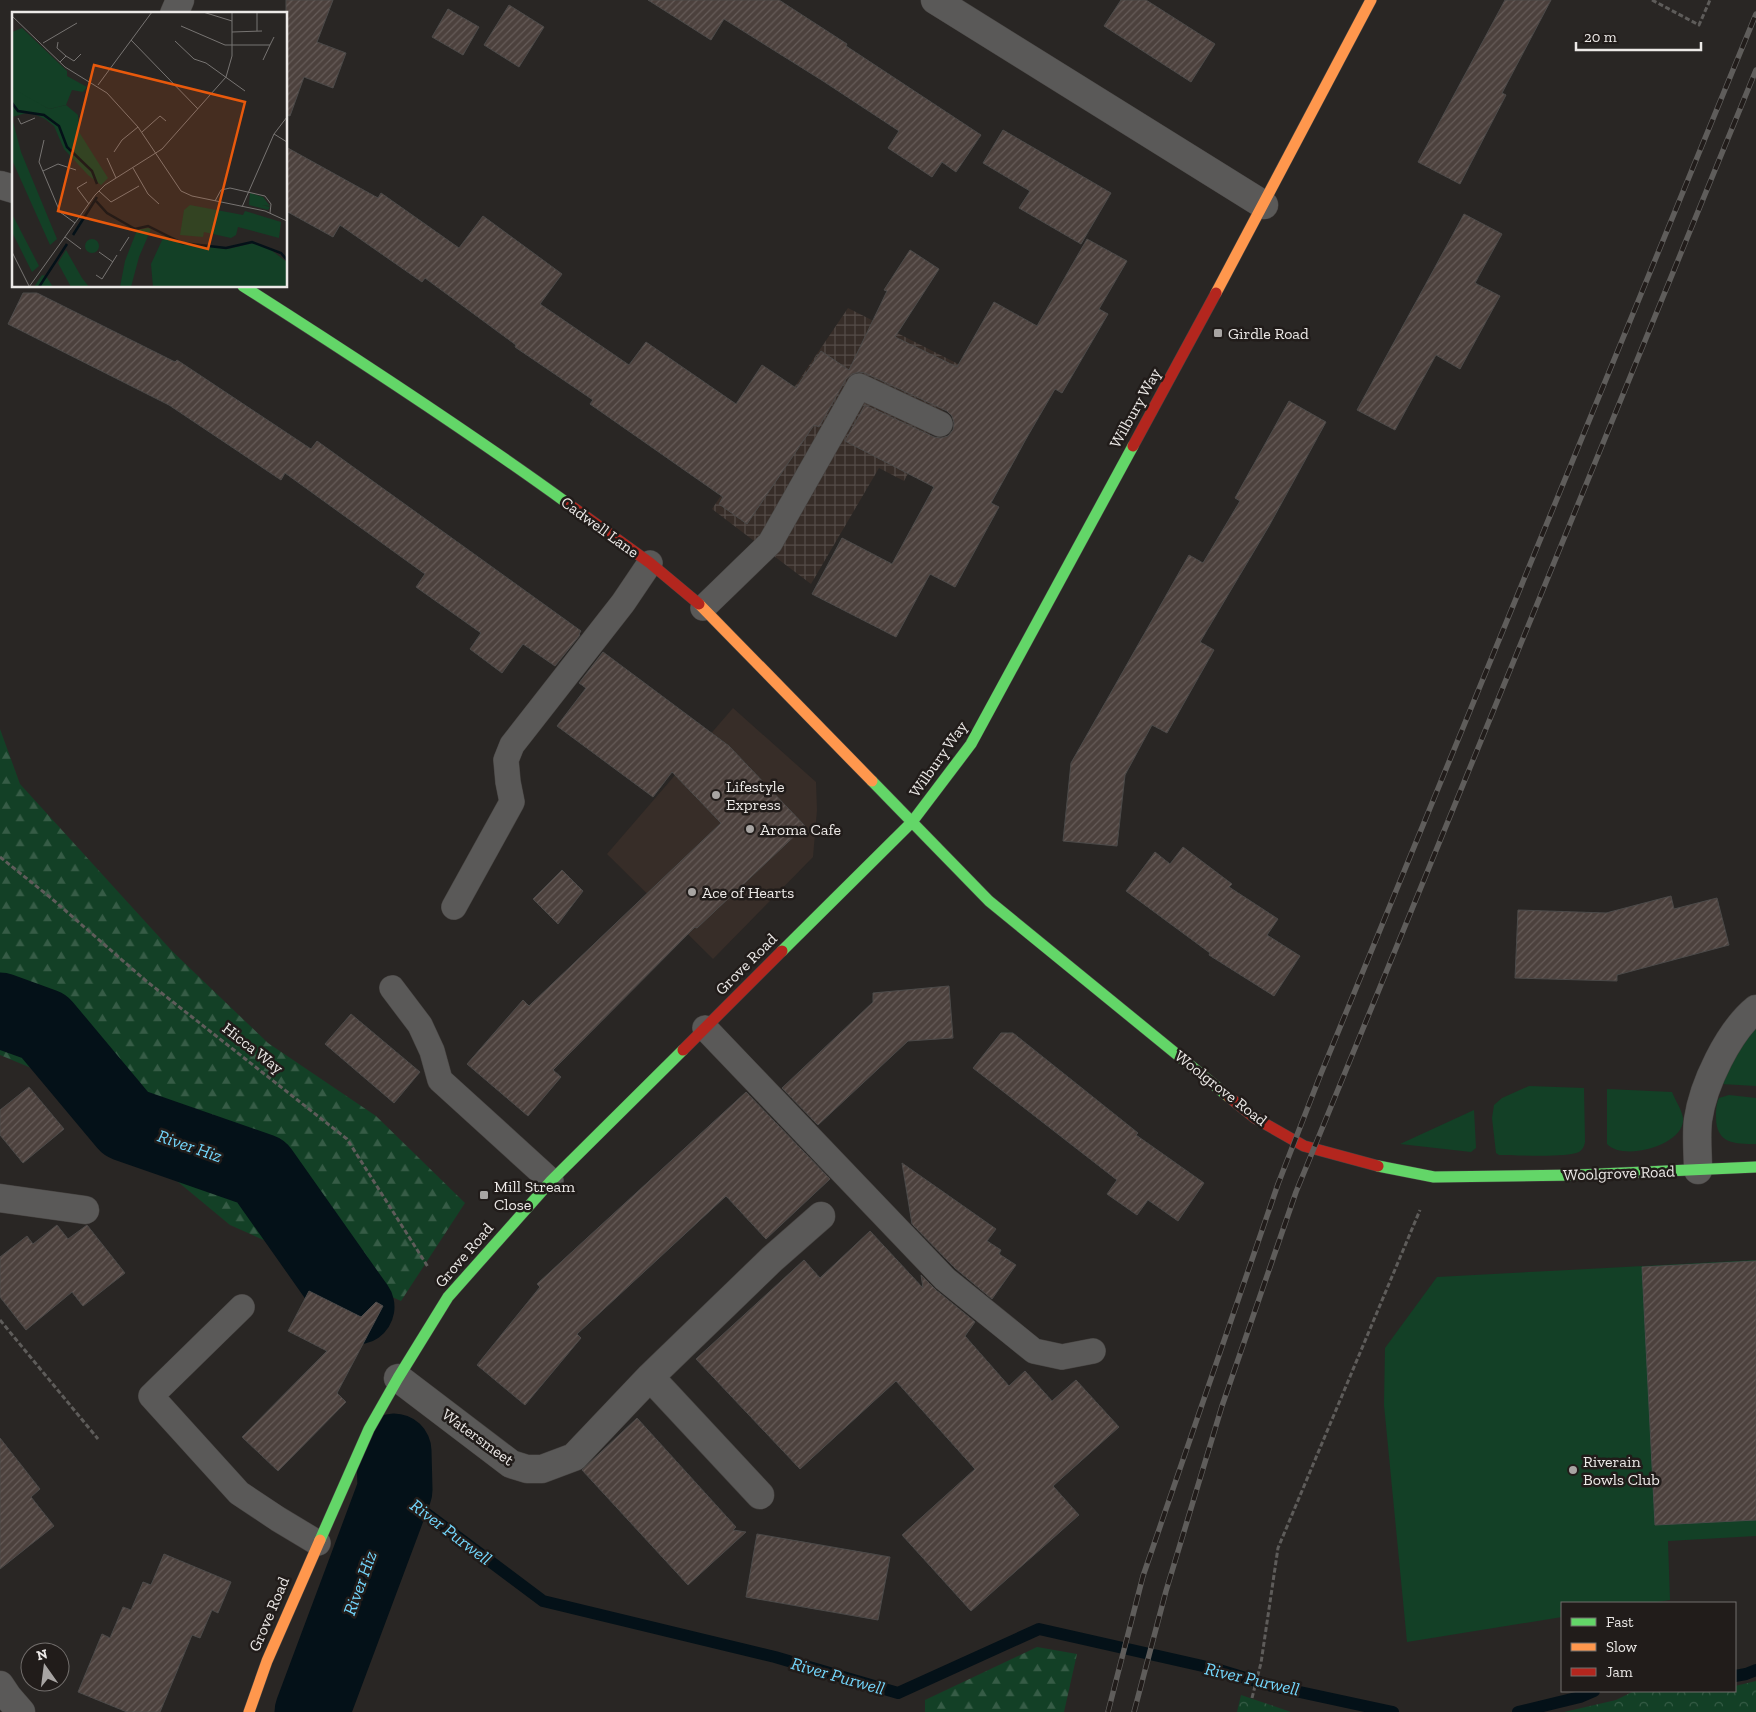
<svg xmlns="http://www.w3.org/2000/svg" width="1756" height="1712" font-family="'Zilla Slab',serif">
<defs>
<pattern id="industrial-grid" width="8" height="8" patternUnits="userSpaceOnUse" patternTransform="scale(1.25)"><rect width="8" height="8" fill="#372d28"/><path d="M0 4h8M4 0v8" fill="none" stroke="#544b47"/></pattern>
<pattern id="forest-firs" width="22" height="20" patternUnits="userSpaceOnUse" patternTransform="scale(1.25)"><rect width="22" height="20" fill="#134026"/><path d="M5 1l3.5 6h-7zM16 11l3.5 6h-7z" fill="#365c46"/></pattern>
<pattern id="park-crowns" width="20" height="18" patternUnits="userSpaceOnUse" patternTransform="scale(1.25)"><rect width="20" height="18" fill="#134026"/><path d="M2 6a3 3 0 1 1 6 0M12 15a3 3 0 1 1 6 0" fill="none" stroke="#365c46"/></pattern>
<pattern id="building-hatch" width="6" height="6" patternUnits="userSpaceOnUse" patternTransform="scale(1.25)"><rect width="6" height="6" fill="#4c413d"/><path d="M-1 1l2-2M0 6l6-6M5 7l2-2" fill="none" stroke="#665c59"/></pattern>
</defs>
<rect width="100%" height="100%" fill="#292624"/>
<path fill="#372d28" d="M733,708L816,782L817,810L813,857L713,959L607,854Z"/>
<path fill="url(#industrial-grid)" d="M848,308L966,368L904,481L879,468L811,584L712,509Z"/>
<path fill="#134026" d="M1756,1028V1086L1721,1084L1738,1049Z
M1529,1086L1584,1088L1585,1142C1584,1147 1583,1149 1579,1152C1567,1158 1515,1155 1499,1155L1496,1153L1492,1118L1494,1105L1502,1098Z
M1607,1089L1672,1092C1675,1100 1682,1110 1683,1118C1686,1145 1623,1162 1607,1144Z
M1729,1095L1756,1098V1144C1735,1144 1716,1144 1716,1117C1716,1111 1716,1104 1719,1098Z
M1474,1110L1476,1148L1471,1152L1400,1144Z
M1756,1260V1536L1668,1541L1670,1600L1651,1603H1562V1617L1407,1642L1384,1405L1385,1348L1437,1277Z"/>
<path fill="url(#forest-firs)" d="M0,729L20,784L172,951L268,1043L376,1116L465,1203L401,1301L230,1225L154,1162L36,1070L0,1055Z
M1037,1647L1077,1654L1064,1712H925V1700Z"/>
<path fill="url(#park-crowns)" d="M1756,1681V1712H1564L1616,1700L1634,1691H1735V1686Z
M1241,1695L1291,1712H1237Z"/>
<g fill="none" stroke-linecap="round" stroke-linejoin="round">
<path stroke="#041118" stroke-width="12" d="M395,1490L543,1601L775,1657L898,1693L1039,1629L1216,1669L1272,1686L1393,1712
M1735,1676L1746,1674L1756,1670
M1518,1712L1580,1697L1594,1691"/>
<path stroke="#041118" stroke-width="75" d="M0,1010L44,1026L126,1124L261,1171L357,1307
M312,1712L395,1490L394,1451"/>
</g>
<path fill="url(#building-hatch)" stroke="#4c4a49" d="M286,0H333L317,42L346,53L333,88L304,77L290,116L286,115Z
M648,0H779L847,44L846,46L981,135L956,172L942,162L932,177L888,148L899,131L823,81L724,19L711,40Z
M1121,0H1146L1215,44L1191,82L1104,26Z
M1505,0H1551L1502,93L1506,95L1460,184L1418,162Z
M509,5L544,27L519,67L484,45Z
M448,9L479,27L463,55L432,37Z
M1003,130L1111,193L1081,244L1019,208L1030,191L983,163Z
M286,147L378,198L381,193L459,248L483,216L562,274L540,304L629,365L646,342L736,404L762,365L796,388L821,351L849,370L887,291L884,290L910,250L939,269L895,337L957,367L994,302L1037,326L1087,239L1127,261L1099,309L1108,314L1062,393L1055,389L1026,439L991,503L999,507L955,587L930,574L896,637L812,594L842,538L892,564L934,487L845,441L865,405L934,437L941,438L948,436L953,430L954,423L952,416L947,411L865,373L859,372L852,374L846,379L819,427L814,425L747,524L719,504L723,497L590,404L593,400L515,347L516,345L425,278L422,282L340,225L333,237L286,211Z
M1464,214L1502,234L1475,283L1500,296L1460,369L1436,355L1395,430L1357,410Z
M23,293H37L175,362L177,360L311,449L317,441L581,631L579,634L580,635L555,666L523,644L502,673L470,649L481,633L416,587L425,574L285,473L281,480L169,405L8,324Z
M1289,401L1326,422L1269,526L1200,642L1214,650L1167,733L1152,725L1125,775L1117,846L1063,841L1071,763L1189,555L1203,563L1240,501L1235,498Z
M603,652L729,746L805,826L697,928L695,927L553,1070L561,1077L528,1116L467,1064L523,1000L529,1006L721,823L672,772L653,797L557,726L586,688L579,683Z
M1183,847L1232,884L1229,887L1278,919L1267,935L1300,956L1274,996L1209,955L1210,953L1126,891L1155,852L1170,864Z
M562,870L583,891L558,924L533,899Z
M1671,896L1674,909L1717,898L1729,945L1617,975V981L1515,978L1518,910L1606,913Z
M949,986L953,1038L908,1041L818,1125L782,1088L873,1002V993Z
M351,1014L420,1072L394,1103L325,1044Z
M1001,1033H1013L1138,1133L1136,1135L1204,1183L1178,1221L1148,1200L1137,1215L1107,1194L1117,1180L973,1068Z
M29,1087L64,1129L23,1163L0,1135V1110Z
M746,1092L830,1179L766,1239L726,1196L577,1334L581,1338L525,1405L477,1365L540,1287L537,1284Z
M902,1163L996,1229L987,1241L1001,1250L999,1254L1016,1265L992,1299L955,1268L912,1224Z
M57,1225L68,1239L87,1225L125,1273L83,1306L72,1292L26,1330L0,1297V1257L27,1236L33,1244Z
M870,1231L923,1288L921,1275L936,1290L975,1322L965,1336L1009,1386L1025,1371L1052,1401L1076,1380L1119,1427L1053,1486L1079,1515L971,1611L902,1535L975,1469L896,1381L800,1469L696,1359L804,1260L820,1278Z
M1756,1261V1520L1655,1525L1642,1267Z
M309,1291L361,1317L376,1302L383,1306L337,1393L346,1402L278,1471L242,1437L327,1351L288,1331Z
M637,1418L736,1527L733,1530L746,1532L688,1585L582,1470Z
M0,1438L40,1489L31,1497L54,1526L0,1569Z
M757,1534L890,1557L878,1620L746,1597Z
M164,1554L231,1582L218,1613L212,1610L200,1638L192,1635L160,1712H127L78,1692L102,1634L110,1638L123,1607L131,1610L143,1582L151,1585Z"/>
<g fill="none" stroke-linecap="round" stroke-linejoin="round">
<defs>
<path id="lane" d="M703,608L770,543L859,386L940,424
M454,907L512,802L508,782L506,760L512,745L623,603L650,563
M392,988L420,1025L432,1051L440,1080L551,1181
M705,1028L945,1279L1034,1351L1062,1357L1093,1351
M242,1307L151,1396L239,1493L278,1519L318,1543"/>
<path id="street" d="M935,0L1264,205
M174,14L180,0
M0,185L14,189
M1698,1170C1698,1154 1696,1137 1698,1120C1703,1085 1728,1032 1756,1009
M0,1198L85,1210
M650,1377L760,1495
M398,1378L511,1464L527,1469H542L574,1457L650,1377L772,1259L821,1216
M0,1685L8,1697L21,1712"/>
<path id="fast" d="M243,286C353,356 462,427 567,503
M872,781L989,901L1229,1097
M782,951L912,822L971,744L1133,446
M1378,1166L1434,1177L1577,1175L1756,1167
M320,1540L369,1429L398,1378L448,1297L551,1181L683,1050"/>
<path id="slow" d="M1216,293L1371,0
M699,604L872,781
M249,1712L267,1661L320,1540"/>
<path id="jam" d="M1133,446L1216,293
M567,503L650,563L699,604
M683,1050L782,951
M1229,1097L1255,1118L1304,1146L1378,1166"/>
</defs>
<use href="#lane" stroke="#464341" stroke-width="26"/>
<use href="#street" stroke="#464341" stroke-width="29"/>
<use href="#fast" stroke="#464341" stroke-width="12"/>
<use href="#slow" stroke="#464341" stroke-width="12"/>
<use href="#jam" stroke="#464341" stroke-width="12"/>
<path stroke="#5e5c5a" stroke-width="3" stroke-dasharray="5 2.5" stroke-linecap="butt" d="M1652,0L1699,25L1710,0
M0,857L51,898L145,980L347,1139L428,1267
M0,1320L98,1439
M1252,1698L1261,1663L1278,1548L1420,1210"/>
<use href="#lane" stroke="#5a5958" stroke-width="25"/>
<use href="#street" stroke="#5a5958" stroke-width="28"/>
<use href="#fast" stroke="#63d668" stroke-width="11"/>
<use href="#slow" stroke="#ff974d" stroke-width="11"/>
<use href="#jam" stroke="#b3261e" stroke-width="11"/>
<defs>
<path id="rail" d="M1108,1712L1143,1576L1278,1184L1320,1076L1756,14
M1134,1712L1166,1591L1222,1406L1296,1192L1756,70"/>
</defs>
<use href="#rail" stroke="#5f5d5b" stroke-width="5.5"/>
<use href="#rail" stroke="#211c1a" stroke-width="4" stroke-dasharray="11" stroke-linecap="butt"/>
</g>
<g fill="#a8a5a3" stroke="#211c1a" stroke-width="2">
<rect x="1213" y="328" width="10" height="10" rx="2.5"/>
<circle cx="716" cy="795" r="5"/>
<circle cx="750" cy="829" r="5"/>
<circle cx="692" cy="892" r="5"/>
<rect x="479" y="1190" width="10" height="10" rx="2.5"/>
<circle cx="1573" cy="1470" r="5"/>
</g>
<g text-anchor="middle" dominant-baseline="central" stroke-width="5" stroke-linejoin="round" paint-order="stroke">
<g font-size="16" fill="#ece9e7" stroke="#211c1a" text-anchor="start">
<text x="1228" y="333">Girdle Road</text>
<text x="726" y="786">Lifestyle<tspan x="726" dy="18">Express</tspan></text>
<text x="760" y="829">Aroma Cafe</text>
<text x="702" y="892">Ace of Hearts</text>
<text x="494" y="1186">Mill Stream<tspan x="494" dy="18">Close</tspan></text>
<text x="1583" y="1461">Riverain<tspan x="1583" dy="18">Bowls Club</tspan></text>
</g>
<g font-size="16" fill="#ece9e7" stroke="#211c1a">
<text transform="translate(1135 408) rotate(-61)">Wilbury Way</text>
<text transform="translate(600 527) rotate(36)">Cadwell Lane</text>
<text transform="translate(938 759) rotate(-55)">Wilbury Way</text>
<text transform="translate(746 964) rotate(-45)">Grove Road</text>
<text transform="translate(253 1048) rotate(38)">Hicca Way</text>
<text transform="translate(1221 1088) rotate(38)">Woolgrove Road</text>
<text transform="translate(1619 1173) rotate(-2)">Woolgrove Road</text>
<text transform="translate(464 1255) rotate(-49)">Grove Road</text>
<text transform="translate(478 1437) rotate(36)">Watersmeet</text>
<text transform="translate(269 1614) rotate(-67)">Grove Road</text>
</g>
<g font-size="18" font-style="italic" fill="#73d6fc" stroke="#211c1a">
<text transform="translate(190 1146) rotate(19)">River Hiz</text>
<text transform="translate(451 1532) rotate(37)">River Purwell</text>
<text transform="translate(360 1583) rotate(-70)">River Hiz</text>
<text transform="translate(838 1676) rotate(16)">River Purwell</text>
<text transform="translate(1252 1679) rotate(13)">River Purwell</text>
</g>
</g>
<g transform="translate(12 12)">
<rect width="275" height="275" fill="#292624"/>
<path d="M238,181L251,185L258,194L250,193L258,195L256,198L237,193ZM178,193L231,203L233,199L269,210L267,226L226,215L224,223L219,226L192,220L191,225L168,223L172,198ZM73 234a7 7 0 1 1 14 0a7 7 0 1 1-14 0Z" fill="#134026"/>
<path d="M0,74L37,97L54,93L66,103L67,120L96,166L89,173L76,163L52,137L42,114L33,107L18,100L0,105ZM0,106L9,140L45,227L38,233L0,148ZM0,202L27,254L20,260L0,220ZM136,216L139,217L127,245L119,275H108L113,249L125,218ZM54,238L70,266L77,275H59L46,251ZM30,263L34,264L41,275H22Z" fill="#134026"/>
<path d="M10,16L55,59V64L75,75L71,80L60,78L54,93L37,97L3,78L0,74V20ZM152,224L175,232L216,237L241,231L259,238L275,250V275H141L139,252Z" fill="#134026"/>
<path fill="none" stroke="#041118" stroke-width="2.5" d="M0,91L6,99L32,103L47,114L55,135L80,159L85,172M84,189L95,201L123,217L136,214L170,231L214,236L240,230L269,241L275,248M61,223L85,185M27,275L55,232"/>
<path fill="none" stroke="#777472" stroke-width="1" d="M191,0L220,9M245,0V19M0,4L53,55L95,81L126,115L169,179L180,184L253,199L275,209M169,14L213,33H258L262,25M220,20L250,19M119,28L186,97M163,29L182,47L194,51L233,79M46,30L45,36L54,44L48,50M31,31L65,11M54,44L62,49L69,42M251,48L258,33M86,73L140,0M6,106L9,112L23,106M130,120L148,104L154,109M262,122L275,130M32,128L27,150L48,200L63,211M102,140L110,128L126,115M95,146L104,166M121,156L136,182L147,192M31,159L46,152L64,158M75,170L65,176L77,192M87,179L99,190L127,174M203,189L209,178L218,176L253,184L259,192L258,201M230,195L262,122L275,105M53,225L69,237M108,239L117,225M0,240L17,274M87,240L101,250M84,263L90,267L105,243M17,275L83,183L93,173L150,137L214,65L220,44V0"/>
<path fill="#e8590c" fill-opacity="0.15" stroke="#e8590c" stroke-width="2.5" d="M82,53L233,90L196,237L46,199Z"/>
<rect width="275" height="275" fill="none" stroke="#ece9e7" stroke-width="2.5"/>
</g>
<rect x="1561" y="1602" width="175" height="90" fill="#211c1a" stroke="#726e6c"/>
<rect x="1571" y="1618" width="25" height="8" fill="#63d668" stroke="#726e6c"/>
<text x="1606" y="1627" font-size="15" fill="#ece9e7">Fast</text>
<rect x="1571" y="1643" width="25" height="8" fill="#ff974d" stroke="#726e6c"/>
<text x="1606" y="1652" font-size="15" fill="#ece9e7">Slow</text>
<rect x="1571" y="1668" width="25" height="8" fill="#b3261e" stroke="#726e6c"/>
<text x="1606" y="1677" font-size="15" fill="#ece9e7">Jam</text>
<g transform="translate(45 1667) rotate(346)"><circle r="24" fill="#211c1a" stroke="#726e6c"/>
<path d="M0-4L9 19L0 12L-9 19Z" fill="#a8a5a3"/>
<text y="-8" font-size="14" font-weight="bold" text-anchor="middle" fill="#ece9e7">N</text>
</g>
<path d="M1576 42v8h125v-8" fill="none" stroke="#ece9e7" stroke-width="2.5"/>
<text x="1584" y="42" font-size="15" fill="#ece9e7" stroke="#211c1a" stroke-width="4" paint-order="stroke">20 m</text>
</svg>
